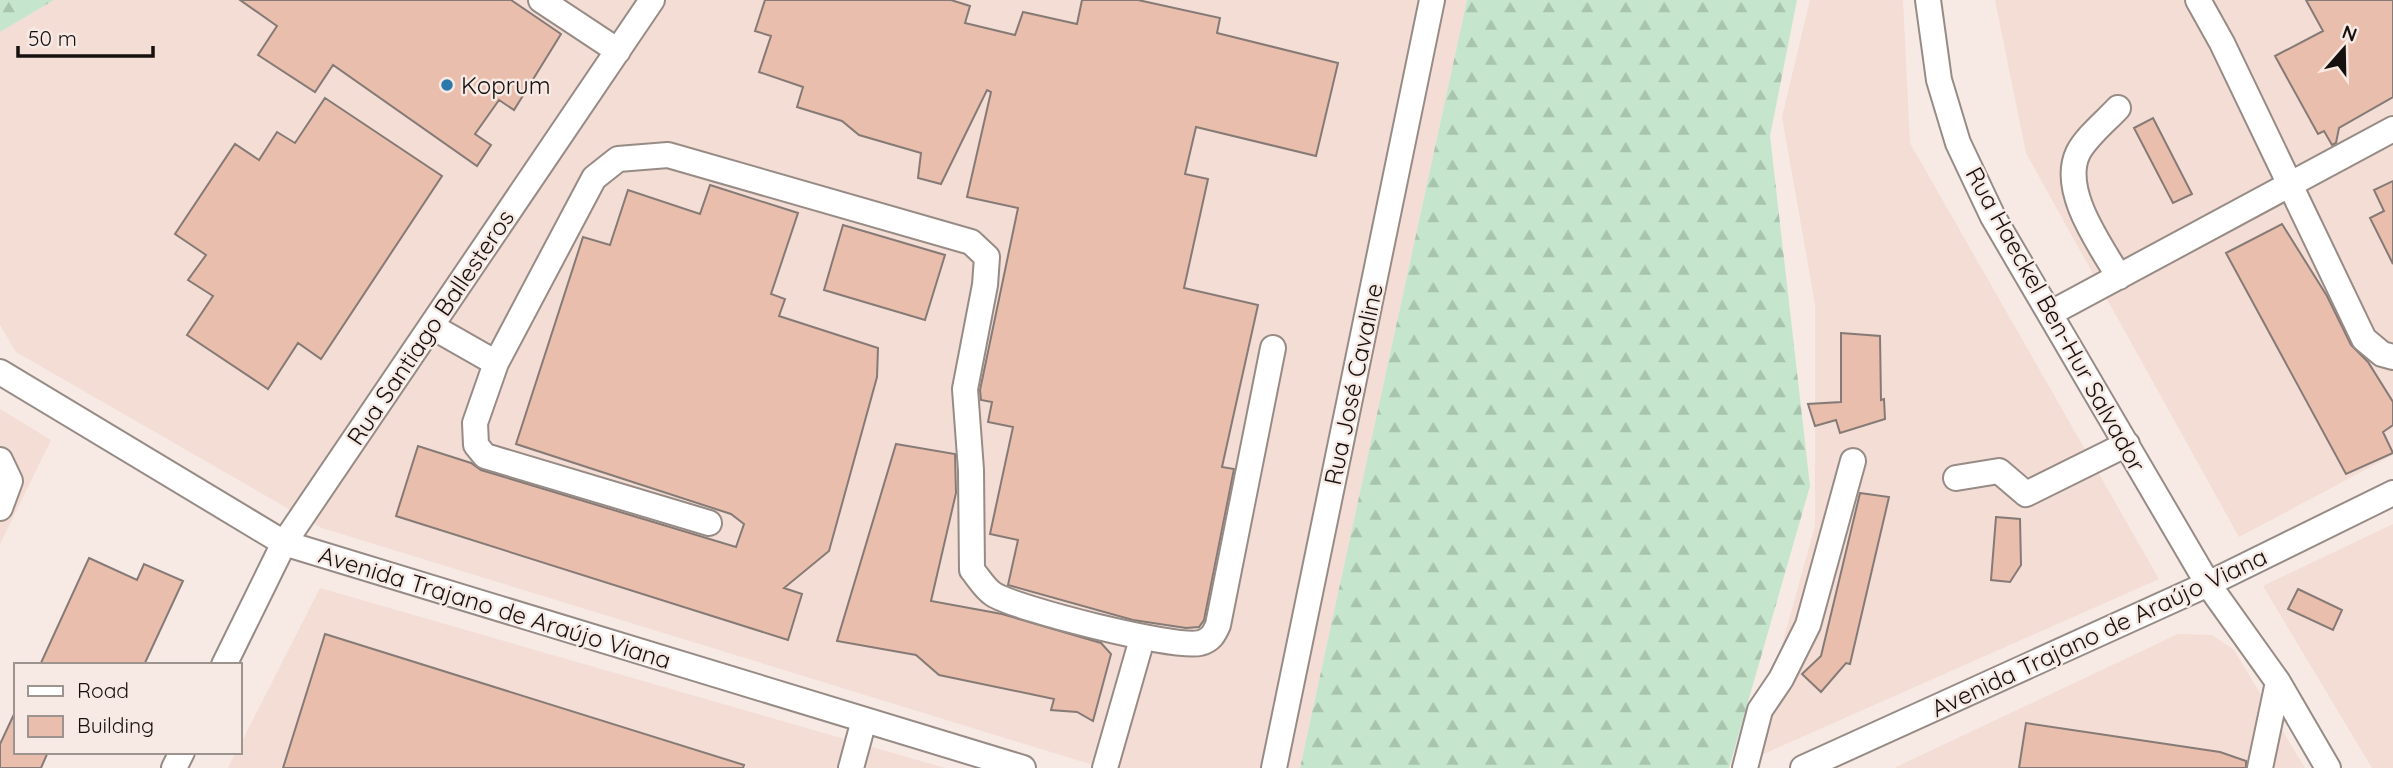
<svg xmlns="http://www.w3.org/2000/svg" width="2393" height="768" font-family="Quicksand,sans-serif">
<defs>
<pattern id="forest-firs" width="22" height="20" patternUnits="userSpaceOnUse" patternTransform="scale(1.75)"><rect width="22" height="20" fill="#c5e6cc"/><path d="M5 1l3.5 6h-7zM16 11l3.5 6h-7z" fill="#a8c4ae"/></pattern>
</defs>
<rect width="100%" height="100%" fill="#f7e9e4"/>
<path fill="#f3ddd4" d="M54,0H1467L1300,768H1103L322,528L16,352L0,325V32Z
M1810,0H1903L1910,143L2159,579L1750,760L1815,526V304L1782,117Z
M1995,0H2393V455L2239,537L2026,153Z
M0,409L51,440L0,544Z
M2393,524V768H2372L2263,586Z
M320,588L945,768H228L236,752H240V745Z
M2178,634L2212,635L2234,650L2305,768H1894Z"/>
<path fill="url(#forest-firs)" d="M0,0H54L0,32Z
M1467,0H1797L1770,136L1810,486L1729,768H1300Z"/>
<path fill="#e9bead" stroke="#867a76" stroke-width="2" d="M240,0H511L561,34L514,110L499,100L475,134L491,145L477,166L333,65L315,92L258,55L277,26Z
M765,0H951L970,6L965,23L1015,35L1023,12L1077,24L1082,0H1138L1220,18L1217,33L1338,63L1316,156L1196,127L1185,174L1208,179L1184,288L1258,305L1222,467L1234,469L1204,620L1199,627L1186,628L1133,620L1008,585L1018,540L990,534L1013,427L988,422L992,402L981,400L980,390L1018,208L967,197L991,92L987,90L941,184L918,178L921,153L859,135L842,121L797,107L803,87L759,72L771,36L755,31Z
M2306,0H2393V97L2339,128L2336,143L2332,145L2324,131L2318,134L2275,56L2323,31Z
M325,98L442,176L321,359L298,343L268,389L187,335L213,296L188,280L206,255L175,234L235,144L259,160L277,132L295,143Z
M2153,118L2192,194L2173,203L2134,128Z
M2393,181V264L2370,218L2384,211L2374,190Z
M710,185L798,213L771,294L785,299L779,316L878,348L877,377L829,551L784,588L802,594L788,640L396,516L418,446L471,463L481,470L736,547L744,524L731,514L516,444L583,237L610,245L628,190L700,214Z
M2282,224L2327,296L2351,345L2368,362L2393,402V425L2383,432L2393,453L2346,474L2226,253Z
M843,225L945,255L925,320L824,290Z
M1841,333L1880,336L1881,400L1884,399L1885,419L1840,433L1836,420L1815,426L1808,404L1841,402Z
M896,444L955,454L956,493L931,601L1002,614L1101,643L1111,654L1093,721L1077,712L1051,710L1054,699L939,675L916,655L837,641Z
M1860,493L1889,497L1850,664L1846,663L1821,692L1802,674L1821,656Z
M1996,517L2020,519L2021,565L2010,582L1991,580Z
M89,558L137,580L144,564L183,581L144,665H40Z
M2298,589L2342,610L2333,630L2288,609Z
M325,634L744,765L743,768H283Z
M16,710V752H48L41,768H0V744Z
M2026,723L2220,752L2246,761V768H2019Z"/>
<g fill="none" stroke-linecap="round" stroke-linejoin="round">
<defs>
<path id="minor" d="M541,0L618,51
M1928,0L1939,80L1958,143L1993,217L2208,584L2278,682L2328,768
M2198,0L2222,43L2364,339L2382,354L2393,357
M2118,108C2106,121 2086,137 2078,153C2060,191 2101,246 2119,277
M2051,313L2393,129
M431,326L496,363
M0,372L284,543L1023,768
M0,460L10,481L0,508
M1956,478L1999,471L2026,494L2127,444
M709,523L485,456L476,445L475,423L496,363L594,178L618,159L668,155L971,242L987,257L985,285L965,389L971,470L972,570C978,577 985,589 993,594C1016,609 1175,649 1200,643C1211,640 1214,634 1218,625L1273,348
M224,665L284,543L652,0
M174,768L182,752
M851,768L864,720
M1105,768L1142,639
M1274,768L1432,0
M1745,768L1760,710L1781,679L1808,625L1853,461
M1803,768L2208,584L2393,493
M2260,768L2278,682"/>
</defs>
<use href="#minor" stroke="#978b86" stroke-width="28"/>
<use href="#minor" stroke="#fff" stroke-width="24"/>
</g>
<circle fill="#2d78ab" stroke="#f7e9e4" stroke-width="2.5" cx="447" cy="85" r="7"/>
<g text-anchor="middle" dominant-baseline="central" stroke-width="5" stroke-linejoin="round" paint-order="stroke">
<g font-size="24" fill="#16110f" stroke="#f7e9e4" text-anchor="start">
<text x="461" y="85">Koprum</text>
</g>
<g font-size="24" fill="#16110f" stroke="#f7e9e4">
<text transform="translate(2056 319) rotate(61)">Rua Haeckel Ben-Hur Salvador</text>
<text transform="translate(430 327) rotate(-56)">Rua Santiago Ballesteros</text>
<text transform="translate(1353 384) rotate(-78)">Rua José Cavaline</text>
<text transform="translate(495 607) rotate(17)">Avenida Trajano de Araújo Viana</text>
<text transform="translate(2099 632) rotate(-25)">Avenida Trajano de Araújo Viana</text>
</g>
</g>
<rect x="14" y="663" width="228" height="91" fill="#f7e9e4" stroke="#9d938f" stroke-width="2"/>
<rect x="28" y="686" width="35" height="10" fill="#ffffff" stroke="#9d938f" stroke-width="2"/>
<text x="77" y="698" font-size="21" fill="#16110f">Road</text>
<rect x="28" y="716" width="35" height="21" fill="#e9bead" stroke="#9d938f" stroke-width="2"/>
<text x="77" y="733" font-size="21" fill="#16110f">Building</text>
<g transform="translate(2344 49) rotate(20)" stroke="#f7e9e4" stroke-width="5" paint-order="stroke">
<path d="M0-5L12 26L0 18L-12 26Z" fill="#16110f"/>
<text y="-10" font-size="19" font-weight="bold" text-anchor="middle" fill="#16110f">N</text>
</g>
<path d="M18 46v10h135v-10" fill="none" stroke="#16110f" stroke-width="3.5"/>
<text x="28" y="46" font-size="21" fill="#16110f" stroke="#f7e9e4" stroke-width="5" paint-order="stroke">50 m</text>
</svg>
